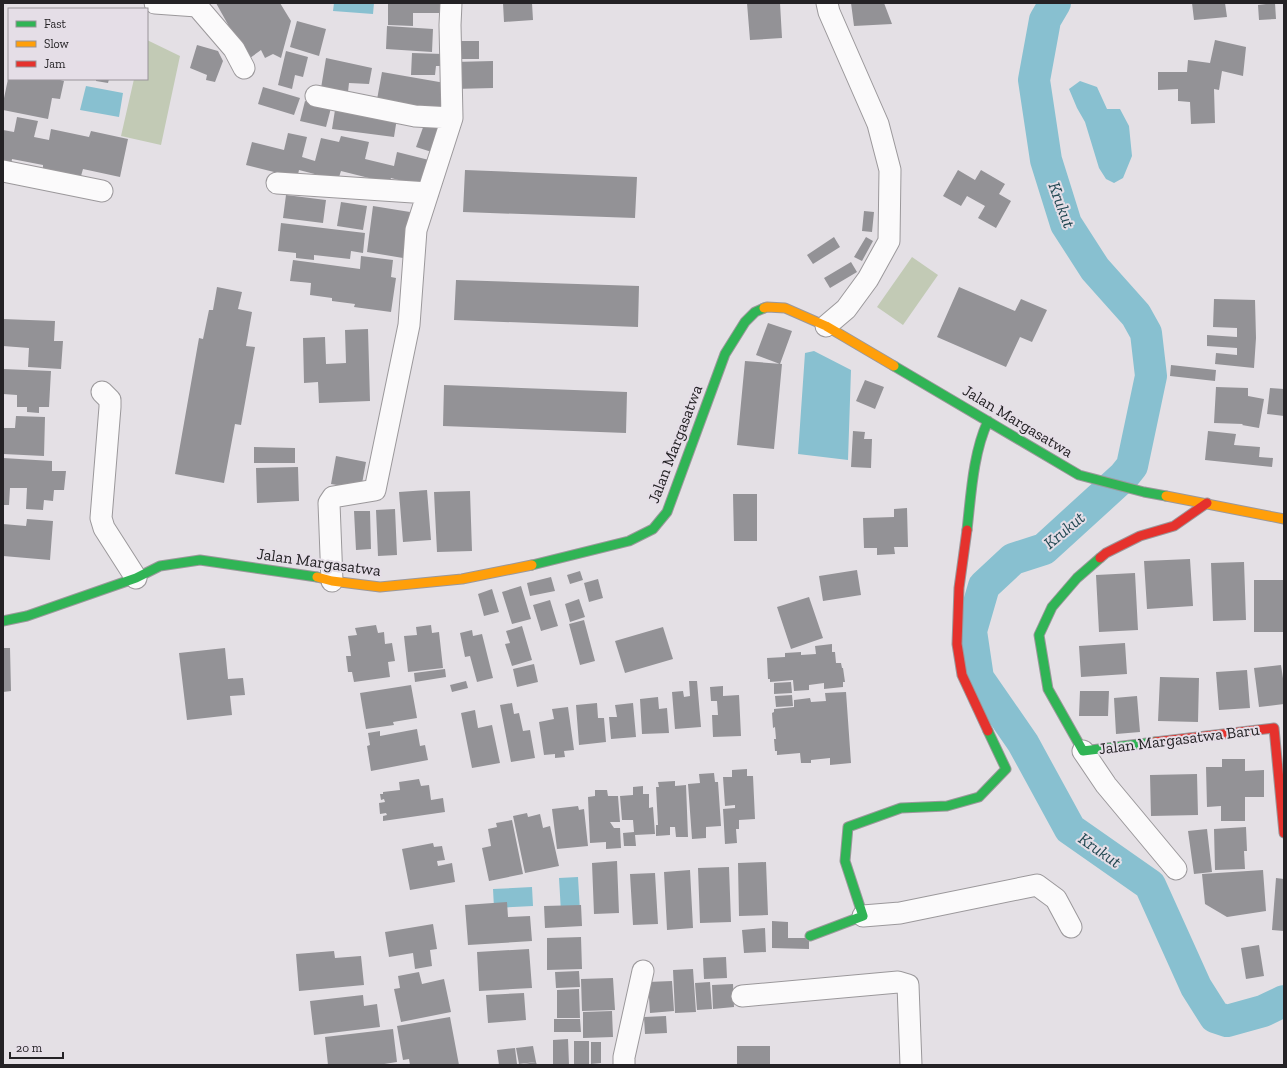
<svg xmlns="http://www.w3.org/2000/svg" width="1287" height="1068" font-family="'Zilla Slab',serif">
<rect width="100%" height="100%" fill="#e4e0e5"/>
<path fill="#c2cab5" d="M147,40L180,56L161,145L121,136L134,79H147Z
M912,257L938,275L903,325L877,307Z"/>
<path fill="#88c0d0" d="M334,3H374L373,14L333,11Z
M1080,81L1097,87L1107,109H1120L1129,126L1132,156L1123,178L1114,183L1106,179L1099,168L1085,122L1077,108L1069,89Z
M86,86L123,93L119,117L80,110Z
M814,351L851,370L848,460L798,454L805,353Z
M578,877L580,911L561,912L559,878Z
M532,887L533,906L494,908L493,889Z"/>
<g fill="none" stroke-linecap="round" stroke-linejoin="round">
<path stroke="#88c0d0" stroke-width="32" d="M1055,3L1045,20L1034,80L1046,160L1066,224L1095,269L1136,315L1146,333L1151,376L1132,466L1124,476L1044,549L1013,559L984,586L971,631L978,678L1023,743L1070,829L1150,885L1196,987L1215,1017L1227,1021L1263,1011L1284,1001"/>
</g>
<path fill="#939296" d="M216,3H280L291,21L281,58L273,54L265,58L261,50L250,58L231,30Z
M388,3H443V13H413V26L388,25Z
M503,3H532L533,20L504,22Z
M747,3H780L782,38L750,40Z
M851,3H884L892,24L854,26Z
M1192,3H1225L1227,17L1194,20Z
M1275,3L1276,19L1259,20L1258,5Z
M297,21L326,29L319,56L290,47Z
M387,26L433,29L432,52L386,49Z
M1215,40L1246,47L1243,76L1222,71L1219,90L1214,89L1215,123L1191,124L1190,102L1178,101V89L1158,90V72H1187L1188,60L1210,63Z
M451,41H479V59H451Z
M197,45L218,51L223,61L215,82L206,80L207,75L190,68Z
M286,51L308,57L303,77L295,75L292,89L278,85Z
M412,53L443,54L442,66H436L435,75H411Z
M326,58L372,68L369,84L349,83L348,92L321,88Z
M493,61V88L454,89V62Z
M382,72L445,83L441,113L376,105Z
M8,79H56L64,81L60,99L52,98L48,119L3,110V103Z
M96,79H109L108,83L96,81Z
M263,87L300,98L294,115L258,104Z
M305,101L331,108L326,127L300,121Z
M335,110L397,118L394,137L332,129Z
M17,117L38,121L34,137L49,140L51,129L89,137L91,131L128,139L120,177L83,169L81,176L43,168V165L12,159L11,166L3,165V130L14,132Z
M426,119L448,126L438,154L416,147Z
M288,133L307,137L302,157L315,161L321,138L339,142L341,136L369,142L365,159L394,166L397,152L429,160L422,188L406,182L391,178L389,183L341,171L338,180L299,170L296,183L278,173L246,165L252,142L284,150Z
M465,170L637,177L635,218L463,212Z
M958,170L975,180L981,170L1005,184L999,194L1011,201L996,228L978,218L985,206L967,196L961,206L943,196Z
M286,195L326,200L323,223L283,218Z
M341,202L367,206L363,230L337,226Z
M373,206L410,212L403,258L367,252Z
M864,211L874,212L872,232L862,231Z
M281,223L365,233L363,253L351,251L350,259L314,255V260L296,258V253L278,251Z
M834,237L840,247L813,264L807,255Z
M866,237L873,241L862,261L854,257Z
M361,256L393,260L391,277L396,278L391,312L354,307L355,304L332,301V298L310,295L311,283L290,281L293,260L360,269Z
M851,262L857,272L830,288L824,278Z
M456,280L639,286L638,327L454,320Z
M217,287L242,292L238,309L252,312L246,346L255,347L241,425L235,424L224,483L175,474L199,338L203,339L209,310H213Z
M959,287L1015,311L1021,299L1047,310L1032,342L1020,337L1006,367L937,337Z
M1214,299L1255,300L1256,338L1254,368L1215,364L1216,353L1237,355V348L1207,346V335L1237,337V328L1213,327Z
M3,319L55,321L54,341H63L61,369L28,367L29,348L3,346Z
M768,323L792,331L780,364L756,355Z
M368,329L370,401L319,403L318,382L304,383L303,338L325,337L326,364L346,363L345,330Z
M745,361L782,364L774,449L737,445Z
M1171,365L1216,370L1215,381L1170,376Z
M3,369L51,371L49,407H39V413L27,412V407H17V395L3,394Z
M865,380L884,387L875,409L856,401Z
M444,385L627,392L626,433L443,426Z
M1216,387L1248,388V396L1264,399L1259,428L1242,425L1243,424L1214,423Z
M1270,388L1284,389V416L1267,414Z
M16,416L45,417L44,456L3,454V428H15Z
M853,431L865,432L864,439H872L871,468L851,467Z
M1208,431L1236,434L1234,445L1260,447L1259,457L1273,458L1272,467L1205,460Z
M254,447L295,448V463H254Z
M336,456L366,462L361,489L331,484Z
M3,458L52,461V471H66L64,490H54L53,501L44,500L43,510L26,509L27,488H10L9,505H3Z
M298,467L299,501L257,503L256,468Z
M427,490L431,540L403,542L399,492Z
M470,491L472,551L437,552L434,492Z
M733,494H757V541H734Z
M907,508L908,547H894L895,554L877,555V548H864L863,518L894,517V509Z
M395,509L397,555L378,556L376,510Z
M354,511H370L371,549L356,550Z
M27,519L53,521L50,560L3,556V524L26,526Z
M1190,559L1193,606L1147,609L1144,561Z
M1244,562L1246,620L1213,621L1211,563Z
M857,570L861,595L823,601L819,576Z
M580,571L583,580L570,584L567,575Z
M1135,573L1138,630L1099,632L1096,575Z
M551,577L555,591L530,596L527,583Z
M598,579L603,598L589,602L584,583Z
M1254,580H1284V632H1254Z
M521,586L531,619L512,624L502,592Z
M492,589L499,612L484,616L478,594Z
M809,597L823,638L791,649L777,607Z
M579,599L585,617L570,622L565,604Z
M550,600L558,626L541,631L533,605Z
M584,620L595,661L580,665L569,624Z
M376,625L378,633L384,632L385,644L392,643L395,661L388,662L390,677L354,682L352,672H348L346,656H351L348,636L357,635L355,628Z
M431,625L432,633L439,632L443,668L408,672L404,636L417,635L416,627Z
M522,626L532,660L512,666L505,644L510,643L506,631Z
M663,627L673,659L625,673L615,641Z
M472,630L473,636L482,634L493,678L477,682L470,656L465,657L460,633Z
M1125,643L1127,674L1081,677L1079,646Z
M832,644V652H835L836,663H841L842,668H843L845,682H843V687L824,689V683L809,685V690L794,691L793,680L770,682V679H768L767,658L785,657V653L801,652V655L816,654L815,646Z
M3,648H10L11,691L3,692Z
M225,648L228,679L243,678L245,695L230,696L232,715L187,720L179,653Z
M534,664L538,682L517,687L513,669Z
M1281,665L1284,685V704L1259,707L1254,668Z
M445,669L446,677L415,682L414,673Z
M1247,670L1250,708L1219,710L1216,672Z
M1160,677L1199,678L1198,722L1158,721Z
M466,681L468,688L452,692L450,685Z
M689,681H697L701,727L675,729L672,692L683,691L684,697L690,696Z
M791,682L792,693L774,694V683Z
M411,685L417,718L393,722L394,725L366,729L360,693Z
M723,686V696L739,695L741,736L713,737L712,715H718L717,701H711L710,687Z
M1080,691H1109L1108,716H1079Z
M846,692L851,763L830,765V758L811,760V763H801L800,753L777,755V751H775L774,739H776L775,727L773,728L772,713L774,712V709L794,707V700L810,698L811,702L826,701L825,693Z
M792,695L793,706L776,707L775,696Z
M1137,696L1140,732L1116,734L1114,698Z
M658,697L659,709L667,708L669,733L642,734L640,699Z
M512,703L514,714L519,713L523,731L530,730L535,758L511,762L500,705Z
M597,703L598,718H604L606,742L579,745L576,705Z
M633,703L636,737L611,739L609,717H617L615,705Z
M568,707L574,750L564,751L565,757L555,758V754L544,755L539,722L554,719L552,709Z
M475,710L478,728L492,725L500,763L472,768L461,713Z
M417,729L420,746L425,745L428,760L371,771L367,746L370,745L368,733L380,731V736Z
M1222,759H1245V771L1264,770V797H1245V821H1221V806L1207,807L1206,767H1222Z
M747,769V776H753L755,819L739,820V829H736L737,843L725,844L723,809L735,808V805L725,806L723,777H732V770Z
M714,773L715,782H718L721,826L706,827V838L692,839L688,784L700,783L699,774Z
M1197,774L1198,815L1151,816L1150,775Z
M419,779L421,786L429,785L431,800L443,798L445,812L383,821V816L387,815L386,813L380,814L379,803L385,802L384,799L381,800L380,794H383V792L400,790L399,782Z
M675,781V786L686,785L688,837H676L675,827H670V835L656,836V825H658L656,787H659L658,782Z
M643,786V794H649V808L653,807L655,834L635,835L636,846H624L623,833L634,832L633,820H622L620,796L633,795V787Z
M595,790H607L608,796H618L620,822H610L614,828H620L621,848L606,849V842L590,843L588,797L595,796Z
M578,806L579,810L584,809L588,846L557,849L552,809Z
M527,813L528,817L540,814L543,828L550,826L559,866L525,873L513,816Z
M512,820L523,874L489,881L482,848L491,846L488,829L497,827L496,823Z
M1246,827L1247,851H1244L1245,869L1215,870L1214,829Z
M1207,829L1212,872L1194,874L1188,831Z
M433,843L434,847L442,846L445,860L437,861L438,866L452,863L455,882L410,890L402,849Z
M617,861L619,913L594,914L592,863Z
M766,862L768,915L739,916L738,863Z
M729,867L731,922L700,923L698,868Z
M690,870L693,928L667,930L664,872Z
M1263,870L1266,911L1227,917L1205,904L1202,874Z
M655,873L658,924L633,925L630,874Z
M1276,878L1284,879V931L1272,930Z
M507,902L508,917L530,916L532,941L468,945L465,905Z
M581,905L582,926L545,928L544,906Z
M772,921L788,922V938H809V949L772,948Z
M433,924L437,949L430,950L432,966L415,969L413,953L389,957L385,932Z
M765,928L766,952L744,953L742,930Z
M581,937L582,969L547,970V938Z
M1259,945L1264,976L1246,979L1241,948Z
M529,949L532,988L479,991L477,952Z
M334,951L335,958L361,956L364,985L299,991L296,954Z
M726,957L727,978L704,979L703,958Z
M693,969L696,1012L675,1013L673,970Z
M579,971L580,987L556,988L555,972Z
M419,972L422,984L444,979L451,1012L401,1022L394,989L400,988L398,976Z
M613,978L615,1010L582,1011L581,979Z
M672,981L674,1011L650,1013L648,982Z
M710,982L712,1009L697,1010L695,983Z
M733,984L734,1007L713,1009L712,985Z
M579,989L580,1018H557V990Z
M524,993L526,1020L488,1023L486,995Z
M363,995L364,1006L377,1004L380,1027L314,1035L310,1001Z
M612,1011L613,1037L583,1038V1012Z
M666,1016L667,1033L645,1034L644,1017Z
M450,1017L459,1065H410L409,1059L403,1060L397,1026Z
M554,1019H580L581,1032H554Z
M393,1029L397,1062L378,1065H328L325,1037Z
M568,1039L569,1065H553V1040Z
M574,1041H589V1064H574Z
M591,1042H601V1063L591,1064Z
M533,1046L536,1062L519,1064L516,1048Z
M737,1046H770V1065H737Z
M515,1048L517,1064L499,1065L497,1050Z
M536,1062L537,1065H523V1064Z"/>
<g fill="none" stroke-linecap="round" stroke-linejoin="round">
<defs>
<path id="street" d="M155,3L197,6L234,49L244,68
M316,96L415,116L452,118
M3,171L102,191
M277,183L428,193
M826,326L846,309L868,279L889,241L890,170L878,124L829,12L827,3
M102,392L110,400V407L101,518L104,528L136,578
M332,581L329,503L333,497L375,490L409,325L416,230L452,118L450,25L451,3
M1083,751L1106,785L1176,869
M863,916L900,913L1037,885L1056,899L1071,927
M742,996L898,982L908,985L911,1065
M624,1065V1057L643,971"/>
<path id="fast" d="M894,366L1079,475L1144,492L1166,496
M967,530C971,495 973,453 988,421
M1100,558L1077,578L1052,607L1039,635L1048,689L1083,751L1155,742
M532,565L629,541L653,529L667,512L725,354L745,322L755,312L764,308
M3,621L27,616L136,578L160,566L200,560L317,577
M810,936L863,916L845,861L848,827L901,808L947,806L979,797L1006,769L988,731"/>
<path id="slow" d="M764,308L767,307L785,308L826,326L894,366
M1166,496L1284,519
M317,577L332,581L380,587L462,579L532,565"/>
<path id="jam" d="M967,530L959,588L957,644L962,675L988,731
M1100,558L1106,553L1140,536L1174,526L1207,503
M1155,742L1274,728L1284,833"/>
</defs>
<use href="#street" stroke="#9b989b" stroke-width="23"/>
<use href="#fast" stroke="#9b989b" stroke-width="11"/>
<use href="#slow" stroke="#9b989b" stroke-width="11"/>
<use href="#jam" stroke="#9b989b" stroke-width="11"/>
<use href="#street" stroke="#fbfafb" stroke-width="21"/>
<use href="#fast" stroke="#30b455" stroke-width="9"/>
<use href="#slow" stroke="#ff9f0a" stroke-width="9"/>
<use href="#jam" stroke="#e5322d" stroke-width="9"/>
</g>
<g text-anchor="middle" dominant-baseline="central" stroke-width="4" stroke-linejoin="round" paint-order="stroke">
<g font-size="16" fill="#242225" stroke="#e5dee7">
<text transform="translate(1018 421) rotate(31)">Jalan Margasatwa</text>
<text transform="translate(675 444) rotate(-69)">Jalan Margasatwa</text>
<text transform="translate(319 562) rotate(8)">Jalan Margasatwa</text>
<text transform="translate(1179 739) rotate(-7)">Jalan Margasatwa Baru</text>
</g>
<g font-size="17" font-style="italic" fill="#224852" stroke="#e5dee7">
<text transform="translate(1062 205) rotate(70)">Krukut</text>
<text transform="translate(1064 530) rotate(-40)">Krukut</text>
<text transform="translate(1100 850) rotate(35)">Krukut</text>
</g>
</g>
<rect width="1287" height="1068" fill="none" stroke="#242225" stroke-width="8"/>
<rect x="8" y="8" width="140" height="72" fill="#e5dee7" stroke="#989399"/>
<rect x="16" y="21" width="20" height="6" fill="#30b455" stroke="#989399"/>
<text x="44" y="28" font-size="12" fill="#242225">Fast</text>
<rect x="16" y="41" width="20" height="6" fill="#ff9f0a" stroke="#989399"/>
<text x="44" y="48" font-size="12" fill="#242225">Slow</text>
<rect x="16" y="61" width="20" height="6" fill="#e5322d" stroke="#989399"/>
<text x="44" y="68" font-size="12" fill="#242225">Jam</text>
<path d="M10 1052v6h53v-6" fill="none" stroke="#242225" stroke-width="2"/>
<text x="16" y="1052" font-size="12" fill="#242225" stroke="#e5dee7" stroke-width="3" paint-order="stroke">20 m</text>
</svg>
